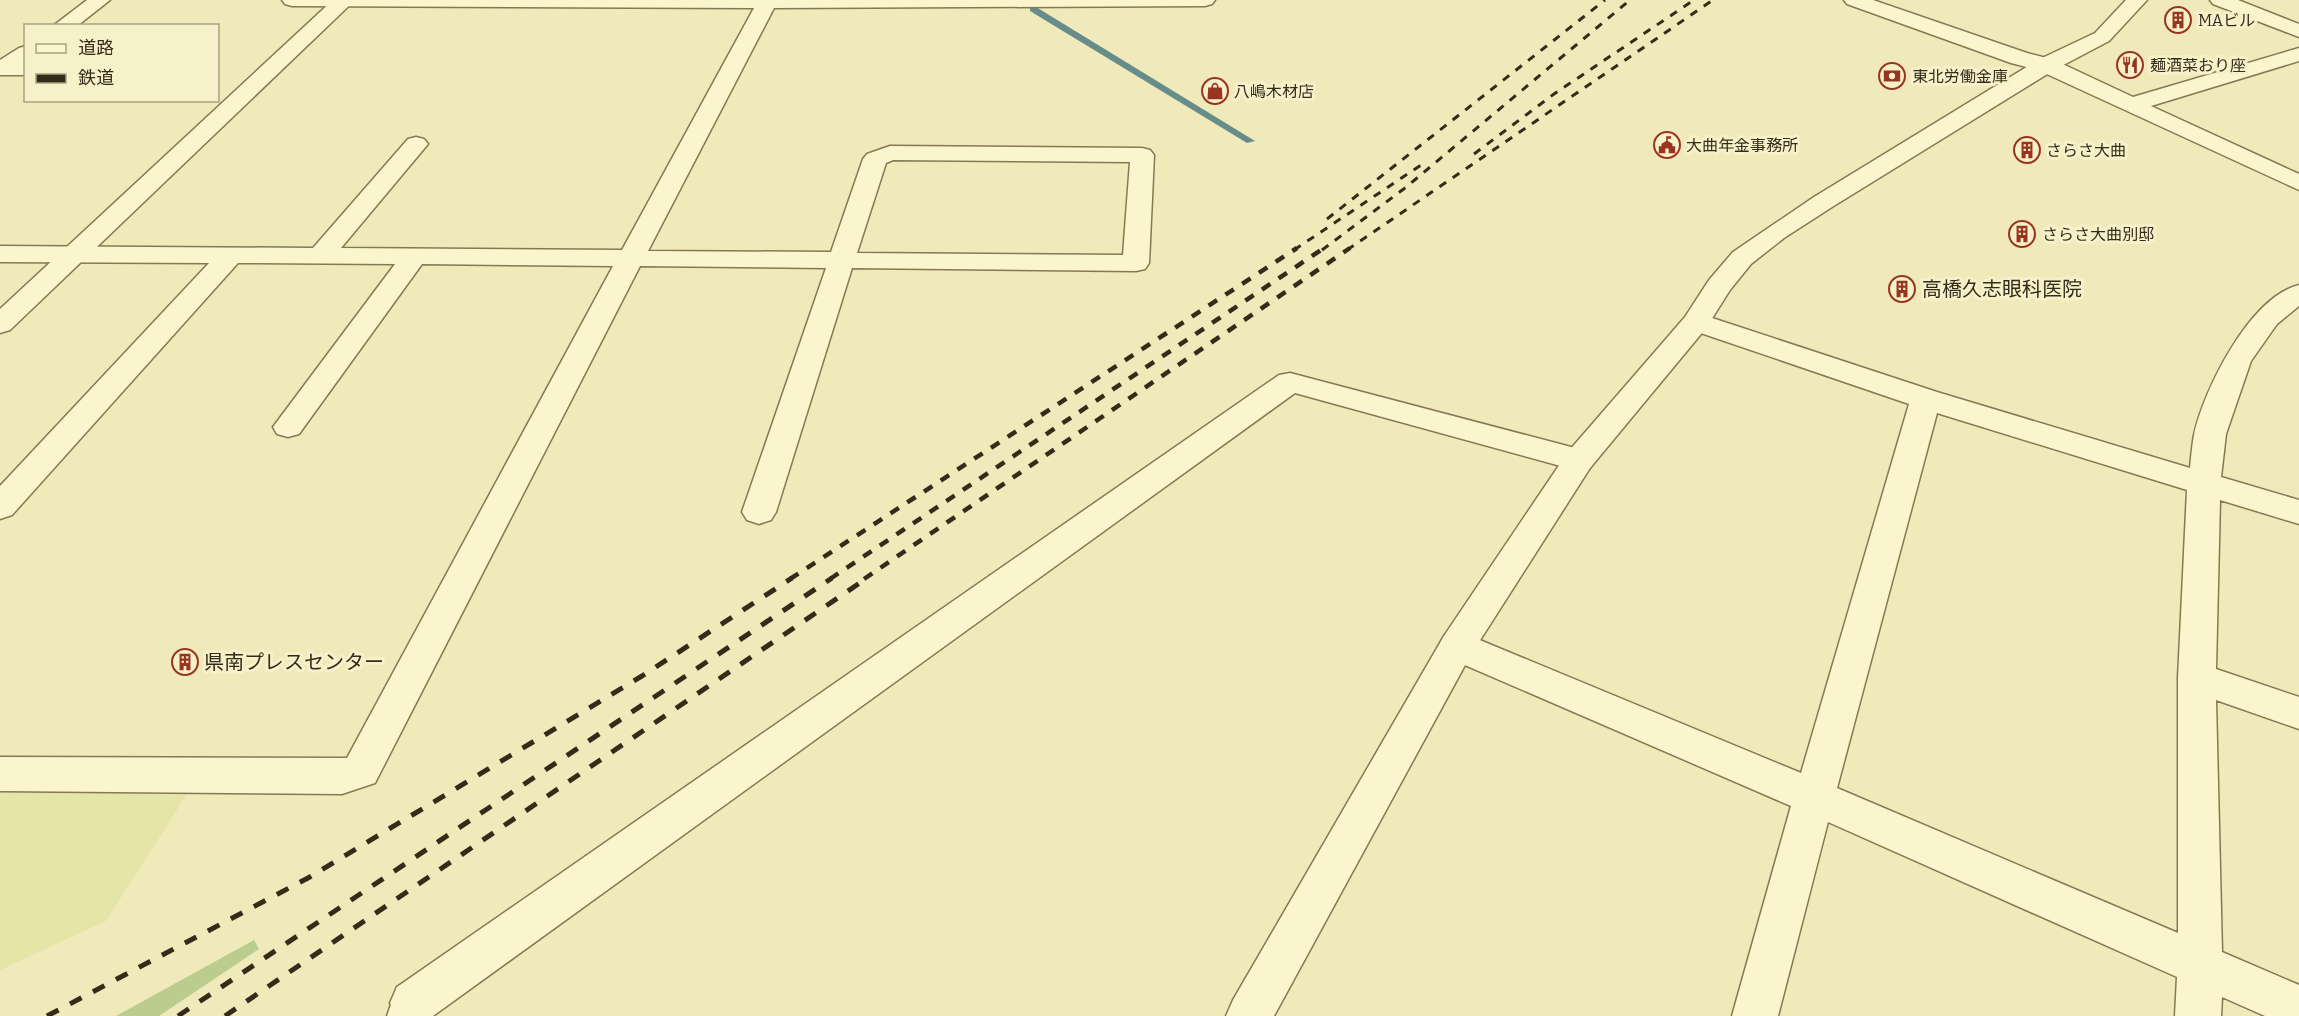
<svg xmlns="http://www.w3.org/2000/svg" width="2299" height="1016" font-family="Bitter,'Noto Sans JP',serif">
<rect width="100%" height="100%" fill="#f0e9ba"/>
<path fill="#e5e5a7" d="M0,792L187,794L106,921L0,970Z"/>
<path fill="#bbcd8e" d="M254,940L259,949L159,1016H116Z"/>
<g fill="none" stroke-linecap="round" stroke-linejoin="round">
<path fill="#668d8a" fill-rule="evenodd" d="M1030,7H1036L1255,141L1247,143L1030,11Z"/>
<defs>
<path id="pedestrian" d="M1290,373L1590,452L1595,460L1590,468L1579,471L1295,393L433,1016H396L390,1003L397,987L1279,375Z"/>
<path id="minor" d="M87,0H110L77,26H53Z
M282,0H1215L1212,4L1205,6L774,8L648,251L831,252L863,159L867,154L890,146L1142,148L1150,150L1154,155L1149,263L1145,269L1136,271L852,268L776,512L771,520L759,524L747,520L742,512L826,268L640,266L375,783L342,794L0,791V757L347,758L613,266L422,264L299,434L288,437L277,434L273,427L395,264L238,263L12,515L0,519V486L209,263L0,262V246L313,248L408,139L416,137L424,139L428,144L341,248L622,250L754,8L292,6L285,4ZM893,160L1130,162L1123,255L857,253L886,163Z
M1844,0H1873L2027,53L2054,60L2133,97L2299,48V61L2151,106L2299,174V190L2038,70L2011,63L1847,4Z
M2210,0H2238L2299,24V37L2213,4Z
M26,46V75H0V60L19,48Z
M2299,285V306L2277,324L2251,361L2226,434L2221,477L2299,500V524L2220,500L2216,669L2299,697V729L2216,700L2222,952L2299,985V1016H2265L2222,997L2221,1016H2175L2177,977L1828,822L1778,1016H1732L1791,806L1444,656L1439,646L1444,636L1457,632L1470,636L1801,773L1909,404L1686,328L1682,322L1686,316L1696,313L1706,316L1937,392L2190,468C2191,457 2192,446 2194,435C2204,389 2250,297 2299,285ZM1937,413L2187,490L2178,678V933L1837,788Z
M413,980L429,987L436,1003L433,1016H387L397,987Z"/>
<path id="tertiary" d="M333,0H355L10,330L0,333V309Z
M2126,0H2147L2109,41L2054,70L1832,207L1784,238L1751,264L1730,290L1706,328L1590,468L1470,656L1274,1016H1226L1233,1000L1444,636L1568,452L1685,317L1709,280L1733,252L1814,197L2038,60L2095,33Z"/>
</defs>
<use href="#pedestrian" stroke="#877854" stroke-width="3"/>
<use href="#minor" stroke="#877854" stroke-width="3"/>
<use href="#tertiary" stroke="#877854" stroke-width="3"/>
<use href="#pedestrian" fill="#faf5cd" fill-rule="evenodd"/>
<use href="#minor" fill="#faf5cd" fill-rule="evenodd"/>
<use href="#tertiary" fill="#faf5cd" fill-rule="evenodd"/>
<path stroke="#352b1a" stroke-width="3" stroke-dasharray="8 8" stroke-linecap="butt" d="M1474,154L1554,94L1694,0
M1327,219L1605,0
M1294,250L1421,165
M1322,250L1405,188L1630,0
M1347,250L1713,0"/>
<path stroke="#352b1a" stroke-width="4.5" stroke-dasharray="10 10" stroke-linecap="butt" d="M790,579L1297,248
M830,579L1324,248
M864,579L1350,248"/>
<path stroke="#352b1a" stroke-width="5" stroke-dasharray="13 13" stroke-linecap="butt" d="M47,1016L308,878L642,676L792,578
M178,1016L832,578
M225,1016L867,578"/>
</g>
<defs>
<symbol id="building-ring" viewBox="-11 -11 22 22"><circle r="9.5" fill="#f7f1ca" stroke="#983521" stroke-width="1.5"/><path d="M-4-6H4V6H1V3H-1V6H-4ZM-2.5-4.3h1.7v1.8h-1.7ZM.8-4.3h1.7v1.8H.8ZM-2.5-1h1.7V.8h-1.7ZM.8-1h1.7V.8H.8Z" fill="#983521"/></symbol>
<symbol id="restaurant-ring" viewBox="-11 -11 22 22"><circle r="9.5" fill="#f7f1ca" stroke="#983521" stroke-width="1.5"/><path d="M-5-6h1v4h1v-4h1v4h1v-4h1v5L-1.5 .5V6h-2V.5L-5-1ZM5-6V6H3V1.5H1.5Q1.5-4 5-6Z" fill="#983521"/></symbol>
<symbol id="bank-ring" viewBox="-11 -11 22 22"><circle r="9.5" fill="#f7f1ca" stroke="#983521" stroke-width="1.5"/><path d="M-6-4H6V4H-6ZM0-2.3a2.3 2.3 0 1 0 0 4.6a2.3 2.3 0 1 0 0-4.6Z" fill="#983521"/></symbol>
<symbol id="shop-ring" viewBox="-11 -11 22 22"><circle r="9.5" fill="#f7f1ca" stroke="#983521" stroke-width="1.5"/><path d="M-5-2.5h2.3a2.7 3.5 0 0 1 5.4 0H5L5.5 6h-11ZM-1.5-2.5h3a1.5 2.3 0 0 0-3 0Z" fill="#983521"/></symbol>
<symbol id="civic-ring" viewBox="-11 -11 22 22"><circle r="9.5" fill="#f7f1ca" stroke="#983521" stroke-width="1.5"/><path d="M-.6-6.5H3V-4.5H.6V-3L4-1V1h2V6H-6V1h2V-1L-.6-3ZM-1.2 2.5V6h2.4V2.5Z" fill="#983521"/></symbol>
</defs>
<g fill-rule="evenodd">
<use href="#building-ring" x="2163" y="5" width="30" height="30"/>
<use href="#restaurant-ring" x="2115" y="50" width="30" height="30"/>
<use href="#bank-ring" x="1877" y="61" width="30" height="30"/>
<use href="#shop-ring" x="1200" y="76" width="30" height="30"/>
<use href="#civic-ring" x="1652" y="130" width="30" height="30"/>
<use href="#building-ring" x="2012" y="135" width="30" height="30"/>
<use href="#building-ring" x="2007" y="219" width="30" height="30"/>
<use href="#building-ring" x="1887" y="274" width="30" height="30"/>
<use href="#building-ring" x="170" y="647" width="30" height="30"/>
</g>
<g text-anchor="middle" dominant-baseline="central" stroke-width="6" stroke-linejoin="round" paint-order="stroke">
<g font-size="16" fill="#352b1a" stroke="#f7f1ca" text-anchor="start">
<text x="2198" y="20">MAビル</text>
<text x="2150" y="65">麺酒菜おり座</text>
<text x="1912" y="76">東北労働金庫</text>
<text x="1234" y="91">八嶋木材店</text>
<text x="1686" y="145">大曲年金事務所</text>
<text x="2046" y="150">さらさ大曲</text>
<text x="2042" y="234">さらさ大曲別邸</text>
</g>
<g font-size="20" fill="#352b1a" stroke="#f7f1ca" text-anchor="start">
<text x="1922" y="289">高橋久志眼科医院</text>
<text x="204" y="662">県南プレスセンター</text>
</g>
</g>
<rect x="24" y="24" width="195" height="78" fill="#f7f1ca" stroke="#a9a284" stroke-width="1.5"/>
<rect x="36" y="44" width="30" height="9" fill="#faf5cd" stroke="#a9a284" stroke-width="1.5"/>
<text x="78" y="54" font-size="18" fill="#352b1a">道路</text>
<rect x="36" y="74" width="30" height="9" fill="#352b1a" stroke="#a9a284" stroke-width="1.5"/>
<text x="78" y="84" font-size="18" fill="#352b1a">鉄道</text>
</svg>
